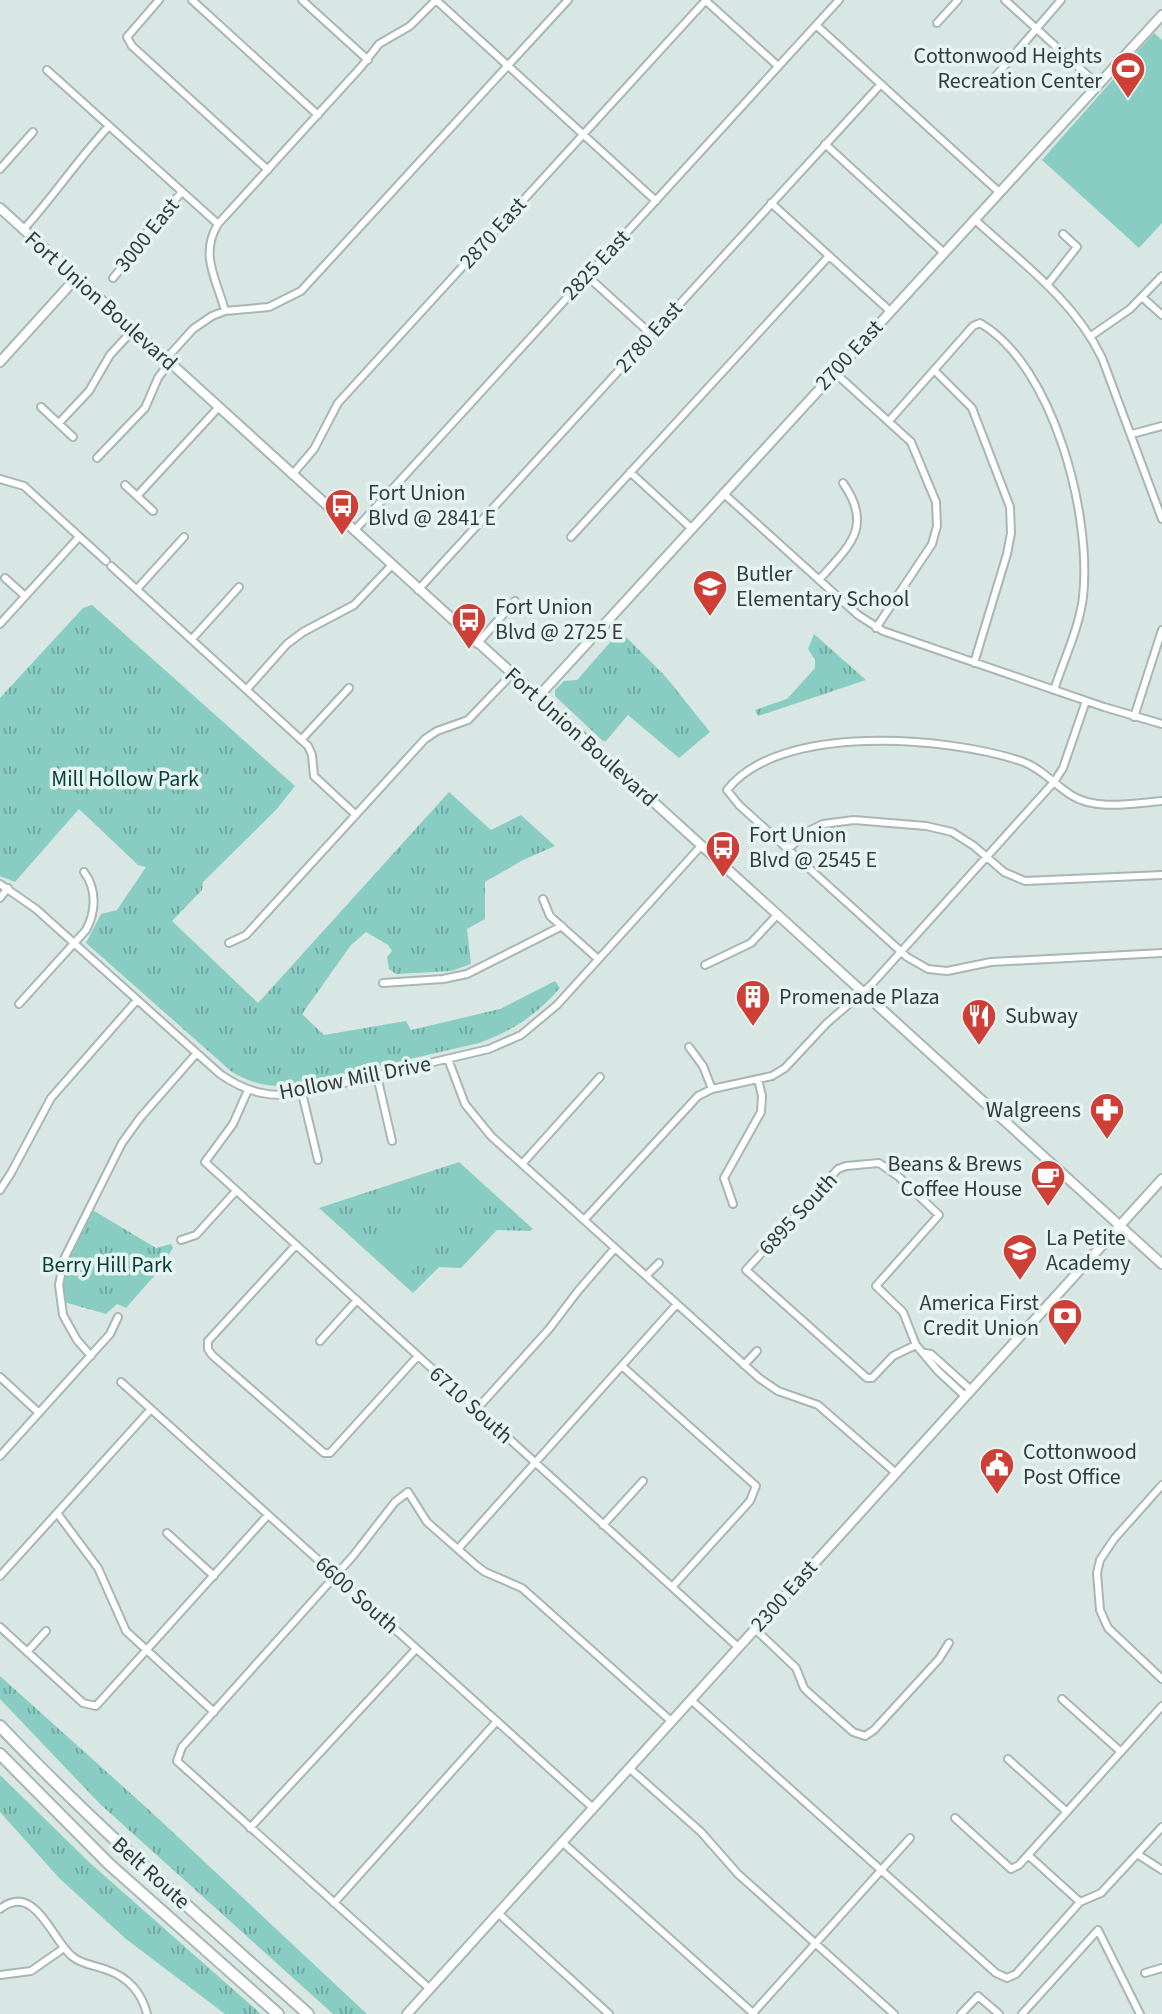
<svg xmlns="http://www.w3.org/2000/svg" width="1162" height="2014" font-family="'Source Sans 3',sans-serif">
<defs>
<pattern id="grass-tufts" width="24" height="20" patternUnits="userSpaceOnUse" patternTransform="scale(2)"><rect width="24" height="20" fill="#89cdc2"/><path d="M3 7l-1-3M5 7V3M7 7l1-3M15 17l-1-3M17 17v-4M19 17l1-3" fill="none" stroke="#71a89f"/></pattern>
</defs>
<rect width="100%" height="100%" fill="#d8e7e4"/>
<path fill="url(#grass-tufts)" d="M92,605L295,786L276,810L203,882L202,890L172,921L258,1003L449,792L491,830L521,815L555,846L523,860L485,882V919L467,929L471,964L451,971L396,974L389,969L387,957L392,951L388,945L366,932L351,945L302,1014L324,1035L406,1021L411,1030L500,1009L555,981L560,988C536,1015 513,1031 479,1043L293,1086C269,1087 252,1084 232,1072L86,943L101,914L117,910L146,867L138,865L79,809L15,882L0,876V698L83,608Z
M620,631L666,677L710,732L679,758L628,715L606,741H603L555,696V690L564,681L577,680Z
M814,634L866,680L758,716L755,710L787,699L815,668V660L808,649Z
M459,1162L533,1229L530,1231L497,1230L461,1268L439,1267L413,1293L319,1208Z
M91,1209L156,1248L171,1244L173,1248L155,1275L126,1308L117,1304L106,1314L64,1302C58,1268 77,1239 91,1209Z
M0,1676L148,1809L367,2014H333L100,1804L0,1699Z
M0,1775L90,1863L261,2014H225L126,1939L60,1879L0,1812Z"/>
<path fill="#89cdc2" d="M1154,33L1162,40V223L1139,248L1042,160Z
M465,1175L489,1197L470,1216L456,1213L441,1199Z
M393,1217L417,1220L440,1240L412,1271L406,1272L371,1241Z"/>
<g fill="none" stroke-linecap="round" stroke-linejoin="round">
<defs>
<path id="street" d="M159,0L127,37L132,46L268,170
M192,0L318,115
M302,0L368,60
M436,0L656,201
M705,0L778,66
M1005,0L1098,85
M937,23L958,0
M816,25L999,192
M47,70L218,224
M995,77L1061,0
M825,144L943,252
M0,169L33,132
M771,203L890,311
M974,219C1021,262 1074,300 1102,358L1162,519
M23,230C54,196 78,159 109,126
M586,275L651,334
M113,278L130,258L151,226L182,192
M1047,285L1077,247L1063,234
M1142,297L1162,315
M225,311C217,280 199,255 218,224L361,67L379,44L410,26L436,0
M1091,336L1130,309L1162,276
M165,360L193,329L212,316L225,311L269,307L301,291L568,0
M934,370L972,408L1010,507L1011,533L1007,554L974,663
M834,372L911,442L936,502L937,526L932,544L876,628
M41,407L73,437
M889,421L973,326L980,323C1054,366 1092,516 1083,597C1079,629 1064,659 1054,690
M59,423L89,391L110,355L133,330
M1132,434L1162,426
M97,458L145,408L158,378L169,363
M630,472L691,528
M292,475L314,449L338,403L706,0
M0,479L24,486L106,561
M125,485L153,511
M723,493L858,615L883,631L1104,707L1162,724
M137,496L218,408
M354,531L839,0
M571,537L829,256
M111,566L308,746L312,755L314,776L356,815
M5,578L25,596
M819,580C849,546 874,527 843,483
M137,589L184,537
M418,590L881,84
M0,624L79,537
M192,639L239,587
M477,644L515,601
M247,689L287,644L303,632L354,605L391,566
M1134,717L1162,630
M301,740L349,688
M1162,801C1135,803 1095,811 1071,795C1054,784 1041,768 1021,761C948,737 780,722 727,790L739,805L907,957L928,969L947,971L991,962L1162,953
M788,849L807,832L823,824L854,820L926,826L952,832L974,846L1004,872L1025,881L1162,875
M0,884L36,909L220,1074C246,1092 271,1099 302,1093L489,1049L521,1035L557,1005L701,846
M0,898L8,888
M543,899L550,916L598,959
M229,943L246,935L425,739L437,731L468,720L511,675
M705,965L751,943L777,915
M383,983L443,979L467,974L562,926
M19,1004L86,930C96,912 97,889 84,872
M689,1047L703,1066L712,1089
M448,1059L465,1104L491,1136L759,1378L778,1391L818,1405L896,1473
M377,1076L392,1141
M248,1090L233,1124L205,1162L738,1647
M302,1093L318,1160
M522,1164L600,1077
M0,1190L11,1173L51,1098L137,1000
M733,1204L724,1178L761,1112L762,1096L758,1079
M584,1220L698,1096L712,1089L772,1076L785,1068L827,1023L871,985L1054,782L1063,768L1086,701
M181,1240L196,1235L236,1191
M296,1245L208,1341V1349L212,1355L324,1453H330L417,1357
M646,1276L659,1263
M320,1341L357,1300
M916,1345L893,1356L872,1378H867L746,1270L838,1169L846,1166L879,1163L899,1177L939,1215L876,1286L903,1312L916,1345L938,1371L965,1396
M925,1353L931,1354L971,1390
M91,1356L77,1340L63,1315L59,1285L64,1259L122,1143L140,1118L196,1054
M744,1365L757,1351
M622,1366L756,1486L750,1501L672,1587
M0,1377L39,1413
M121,1382L593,1808
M476,1410L549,1329L578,1291L615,1248
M0,1456L110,1334L118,1317
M1162,1485L1114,1539L1100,1560L1097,1573L1100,1610L1108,1628L1162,1679
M57,1513L98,1568L126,1631L214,1712
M603,1525L643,1481
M167,1533L214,1576
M458,1549L677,1304
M0,1576L151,1409
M0,1627L83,1703L96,1706L268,1515
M755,1629L796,1668L804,1688L809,1693L853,1732L865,1736L874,1730L939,1659L949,1643
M27,1652L46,1631
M1062,1699L1121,1752
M691,1700L996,1973L1007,1978L1016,1974L1080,1902L1101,1893L1162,1827
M1008,1759L1067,1812
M629,1768L701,1832L738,1874L894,2014
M955,1818L1011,1869L1019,1865L1162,1706
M250,1828L416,1649
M562,1842L754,2014
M1137,1854L1162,1870
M1028,1855L1080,1902
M334,1903L497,1721
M0,1909C35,1881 52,1941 73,1957C83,1965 95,1965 107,1970C128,1977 142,1993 147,2014
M498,1913L609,2014
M1145,1973L1162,1968
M0,1975L31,1971L64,1948
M430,1989L177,1761L182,1747L353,1556L395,1502L408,1492L427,1522L477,1566L485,1572L522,1588L671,1721
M753,2013L910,1838
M961,2014L978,1996L999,2014
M1022,2014L1098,1930L1140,2014"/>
<path id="secondary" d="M0,208L1162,1264
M0,362L76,278
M537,698L1162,15
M407,2014L1162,1179"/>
<path id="highway" d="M0,1726C97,1828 203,1920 308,2014
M0,1754L109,1864L278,2014"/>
</defs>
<use href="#street" stroke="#a8b6b4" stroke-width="10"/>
<use href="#secondary" stroke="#a8b6b4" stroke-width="12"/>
<use href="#highway" stroke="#a8b6b4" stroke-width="14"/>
<use href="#street" stroke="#fff" stroke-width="6"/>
<use href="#secondary" stroke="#fff" stroke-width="8"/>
<use href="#highway" stroke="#fff" stroke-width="10"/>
</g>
<defs>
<symbol id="stadium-pin" viewBox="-11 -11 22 30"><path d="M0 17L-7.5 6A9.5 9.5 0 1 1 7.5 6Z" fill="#ce4037" stroke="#e5f4f1"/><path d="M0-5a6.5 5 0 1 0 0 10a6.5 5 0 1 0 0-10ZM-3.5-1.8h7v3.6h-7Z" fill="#fff"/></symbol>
<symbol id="bus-pin" viewBox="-11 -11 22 30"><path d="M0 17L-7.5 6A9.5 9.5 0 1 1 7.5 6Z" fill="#ce4037" stroke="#e5f4f1"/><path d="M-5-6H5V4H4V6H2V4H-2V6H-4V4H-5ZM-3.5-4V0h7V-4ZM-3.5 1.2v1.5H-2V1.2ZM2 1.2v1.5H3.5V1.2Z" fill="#fff"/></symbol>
<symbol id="school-pin" viewBox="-11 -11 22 30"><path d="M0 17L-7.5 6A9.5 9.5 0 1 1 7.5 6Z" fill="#ce4037" stroke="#e5f4f1"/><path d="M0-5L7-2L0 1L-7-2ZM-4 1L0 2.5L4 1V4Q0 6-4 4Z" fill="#fff"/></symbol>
<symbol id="building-pin" viewBox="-11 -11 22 30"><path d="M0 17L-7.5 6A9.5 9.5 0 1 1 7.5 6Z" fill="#ce4037" stroke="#e5f4f1"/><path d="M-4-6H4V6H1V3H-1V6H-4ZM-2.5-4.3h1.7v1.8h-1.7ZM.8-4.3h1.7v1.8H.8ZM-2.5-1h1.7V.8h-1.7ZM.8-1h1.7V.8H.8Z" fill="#fff"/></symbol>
<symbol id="restaurant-pin" viewBox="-11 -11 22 30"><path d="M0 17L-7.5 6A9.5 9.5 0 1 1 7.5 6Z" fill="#ce4037" stroke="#e5f4f1"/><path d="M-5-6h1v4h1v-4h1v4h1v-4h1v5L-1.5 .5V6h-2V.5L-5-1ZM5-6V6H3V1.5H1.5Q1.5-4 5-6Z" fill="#fff"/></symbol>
<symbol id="pharmacy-pin" viewBox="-11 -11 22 30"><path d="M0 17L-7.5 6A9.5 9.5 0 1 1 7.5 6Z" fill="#ce4037" stroke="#e5f4f1"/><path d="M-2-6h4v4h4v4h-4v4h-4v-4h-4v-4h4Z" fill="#fff"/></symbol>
<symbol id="cafe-pin" viewBox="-11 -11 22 30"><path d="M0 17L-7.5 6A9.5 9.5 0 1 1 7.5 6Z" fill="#ce4037" stroke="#e5f4f1"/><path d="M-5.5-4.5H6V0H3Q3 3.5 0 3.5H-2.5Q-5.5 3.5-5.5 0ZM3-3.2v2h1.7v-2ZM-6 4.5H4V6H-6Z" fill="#fff"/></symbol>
<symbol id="bank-pin" viewBox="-11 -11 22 30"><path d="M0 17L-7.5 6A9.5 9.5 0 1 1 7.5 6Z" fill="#ce4037" stroke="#e5f4f1"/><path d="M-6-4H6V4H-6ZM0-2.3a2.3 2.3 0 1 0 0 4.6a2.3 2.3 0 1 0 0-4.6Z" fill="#fff"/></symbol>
<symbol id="civic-pin" viewBox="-11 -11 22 30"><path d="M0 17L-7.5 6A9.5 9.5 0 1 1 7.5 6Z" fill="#ce4037" stroke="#e5f4f1"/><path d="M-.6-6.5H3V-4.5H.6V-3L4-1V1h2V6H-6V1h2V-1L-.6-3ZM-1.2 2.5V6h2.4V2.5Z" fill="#fff"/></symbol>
</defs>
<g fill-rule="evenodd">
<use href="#stadium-pin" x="1108" y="49" width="40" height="54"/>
<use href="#bus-pin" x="322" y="486" width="40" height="54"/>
<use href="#school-pin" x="690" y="567" width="40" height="54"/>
<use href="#bus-pin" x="449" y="600" width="40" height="54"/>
<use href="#bus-pin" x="703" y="828" width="40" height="54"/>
<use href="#building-pin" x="733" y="977" width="40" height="54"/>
<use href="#restaurant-pin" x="959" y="996" width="40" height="54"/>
<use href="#pharmacy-pin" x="1087" y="1090" width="40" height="54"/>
<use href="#cafe-pin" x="1028" y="1157" width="40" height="54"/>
<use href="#school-pin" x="1000" y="1231" width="40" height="54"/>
<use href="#bank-pin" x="1045" y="1296" width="40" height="54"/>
<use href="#civic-pin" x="977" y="1445" width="40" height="54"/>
</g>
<g text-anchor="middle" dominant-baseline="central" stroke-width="7" stroke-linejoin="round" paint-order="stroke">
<g font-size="22" fill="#353b3a" stroke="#e5f4f1" text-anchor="start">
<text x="1102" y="56" text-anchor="end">Cottonwood Heights<tspan x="1102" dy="25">Recreation Center</tspan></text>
<text x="368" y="493">Fort Union<tspan x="368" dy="25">Blvd @ 2841 E</tspan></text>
<text x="736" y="574">Butler<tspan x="736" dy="25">Elementary School</tspan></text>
<text x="495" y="607">Fort Union<tspan x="495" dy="25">Blvd @ 2725 E</tspan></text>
<text x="749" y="835">Fort Union<tspan x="749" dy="25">Blvd @ 2545 E</tspan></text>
<text x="779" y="997">Promenade Plaza</text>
<text x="1005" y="1016">Subway</text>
<text x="1081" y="1110" text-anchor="end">Walgreens</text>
<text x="1022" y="1164" text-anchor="end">Beans &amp; Brews<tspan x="1022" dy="25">Coffee House</tspan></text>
<text x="1046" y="1238">La Petite<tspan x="1046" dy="25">Academy</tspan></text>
<text x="1039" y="1303" text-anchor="end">America First<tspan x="1039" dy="25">Credit Union</tspan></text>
<text x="1023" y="1452">Cottonwood<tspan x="1023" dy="25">Post Office</tspan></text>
</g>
<g font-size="22" fill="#353b3a" stroke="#e5f4f1">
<text transform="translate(493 233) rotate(-48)">2870 East</text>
<text transform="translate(147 235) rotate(-51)">3000 East</text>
<text transform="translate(596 265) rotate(-47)">2825 East</text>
<text transform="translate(101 301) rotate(42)">Fort Union Boulevard</text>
<text transform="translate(649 337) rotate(-48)">2780 East</text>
<text transform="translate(849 355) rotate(-47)">2700 East</text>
<text transform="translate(581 737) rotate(42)">Fort Union Boulevard</text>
<text transform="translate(355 1078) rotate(-11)">Hollow Mill Drive</text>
<text transform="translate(798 1214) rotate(-47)">6895 South</text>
<text transform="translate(471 1405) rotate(42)">6710 South</text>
<text transform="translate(357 1595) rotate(42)">6600 South</text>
<text transform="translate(784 1596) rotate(-48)">2300 East</text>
<text transform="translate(151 1873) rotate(42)">Belt Route</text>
</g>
<g font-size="22" fill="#073d38" stroke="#e5f4f1">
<text x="125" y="779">Mill Hollow Park</text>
<text x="107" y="1265">Berry Hill Park</text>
</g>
</g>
</svg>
